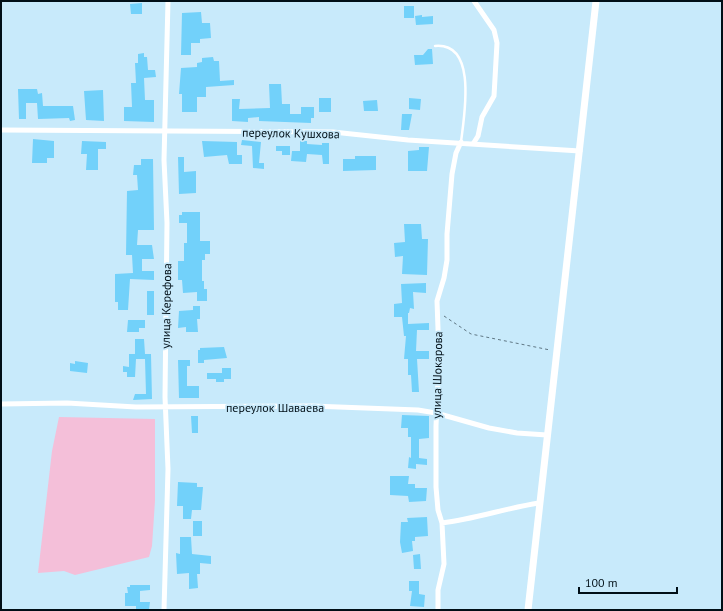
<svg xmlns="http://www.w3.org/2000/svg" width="723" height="611" font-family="'PT Sans',sans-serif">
<rect width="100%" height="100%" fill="#c8eafb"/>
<path fill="#f4bfd9" d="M59,417L155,419V501L152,546L149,557L75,575L64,571L38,573L52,451Z"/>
<path fill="#72d1fa" d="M142,3V14H131L130,4Z
M404,6H414V18H404Z
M201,12L202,23H210L211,38L200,39V43H191V55H181L182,13Z
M422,15V17L433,16V24L416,25L415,16Z
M428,49H432L433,64L415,65L414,55H423Z
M144,53V57H147L148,70H155L156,77L144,78L145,100H154V122L124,121V107H132L131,83H136L135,63H138V54Z
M213,57L214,61H219L220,81L234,80V85L206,87V97H197V112H182V94H179L181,68L197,67V63L202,62V58Z
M269,84H281L282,104H290V114H301V107H314V118H311V123L259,121V117L248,118V122L232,121V99H240L239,109L270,108Z
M18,89H37L38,94L42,93L43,106H73L75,120L70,121L69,118L38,119L37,103H26V119H19Z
M103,90L104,121L86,120L84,91Z
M319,98H331V112H319Z
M409,98L421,99L420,110L409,109Z
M377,100L378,111H364L363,101Z
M402,114H412L409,130H401Z
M33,139L54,141V158H47V163H32Z
M242,140L261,142L259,163H264V169L253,168L252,146L241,145Z
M82,141L106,142V149H98V170H86L87,154H81Z
M202,141L237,142V155H242V164H229L227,155L204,157Z
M300,141H307V144L322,145V143H329V164H323L322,155L307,154L306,162L291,161L292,151H300Z
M276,146H290V155H282V151H276Z
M419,147H429L427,171H408V151L419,150Z
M355,156H376V170L343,171V159H355Z
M178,157H184V172L196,171V193L179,194Z
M141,159H153L154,230H138L137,245H152L154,259H142V271H154V280L130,279L128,310H118V302H115V274L133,273L132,255H126L127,191L138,190L137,175H133L134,165H141Z
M182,212H200V241H210V254H205V260H202V281H204V289H207V301H197V292L183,293L182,280H178V261H184V243H187V223H179V215H182Z
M404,224H421L422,239H428L427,275L402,274L403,256L395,257L394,243L405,242Z
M426,283V293L413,292L414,309L410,308L409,313H408V324L429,323V330H417L416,351H429V359H417L419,392H412L411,375H408V359H404L406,336H404L402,317H394V304L402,303L401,284Z
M147,291H154V315H147Z
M193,306H200V319H197L198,332H186V327L178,328L179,311L193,310Z
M128,320H145V328H139V332H127Z
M135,339H144L145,354H151L152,399L133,400L135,394H146L145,359H136L135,377H127V372H123V366L129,367V354H135Z
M224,347L227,358L204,360V363H198V350H200V348Z
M178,360H190V366H187V386H199V398H179Z
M75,361L88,363L87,373L70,371V363L75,364Z
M222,368H231V379H224V382H216V379H207V373H222Z
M402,415L429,416V438L419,439V458L427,459V465L416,464V469L408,468L409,457L411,458V437H408V428H401Z
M191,416H198V433H192Z
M390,476H409L408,484H415V488H427L426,501L409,502L408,496L390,495Z
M178,482L197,483V487H203L201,510H192L191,519H183V506H177Z
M427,517L428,536L415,537V541H412L413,551L402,553L400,542L401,522H408L407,518Z
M193,521H202V536H193Z
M180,537H191L192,554L211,556V564L200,563V574H197L198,588L189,589V573L177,574L176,553L180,554Z
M420,554L421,569H414L413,555Z
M409,581H419V594L425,595L424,607L410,606L412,591H409Z
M130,585H150V590L140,591V602H150L149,610H136V606H125V593H128L127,587H130Z"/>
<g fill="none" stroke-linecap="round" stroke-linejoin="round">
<path stroke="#5f7784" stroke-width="1" stroke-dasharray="3 3" stroke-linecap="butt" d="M444,316L471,334L550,350"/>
<path stroke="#fff" stroke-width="2.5" d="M435,46C478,42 464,116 461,142"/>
<path stroke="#fff" stroke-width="5" d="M1,130L333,132L408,140L580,151
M473,144L478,136L482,117L494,96L497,43L494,30L474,1
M1,404L67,403L136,407L312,406L418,410L436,413L489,428L517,433L547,435
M442,523C475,519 506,508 539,503
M164,610L168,469L165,397L167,223L164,160L168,1
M438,610V590L444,564L442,523L438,510L436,487V426L439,356L437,301L444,278L447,260V234L452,174L456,153L461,142"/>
<path stroke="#fff" stroke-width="7" d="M528,610L596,1"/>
</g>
<g text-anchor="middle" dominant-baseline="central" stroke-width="3.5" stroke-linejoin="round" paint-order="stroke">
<g font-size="12" fill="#000f17" stroke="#c8eafb">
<text transform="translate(291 133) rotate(1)">переулок Кушхова</text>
<text transform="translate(166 306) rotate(-89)">улица Керефова</text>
<text transform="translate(437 375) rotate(-89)">улица Шокарова</text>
<text x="275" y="407">переулок Шаваева</text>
</g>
</g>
<rect width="723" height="611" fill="none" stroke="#000f17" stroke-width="4"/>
<path d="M579 587v6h98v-6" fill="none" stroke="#000f17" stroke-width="2"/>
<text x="585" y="587" font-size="12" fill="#000f17" stroke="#c8eafb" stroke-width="3" paint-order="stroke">100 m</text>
</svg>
